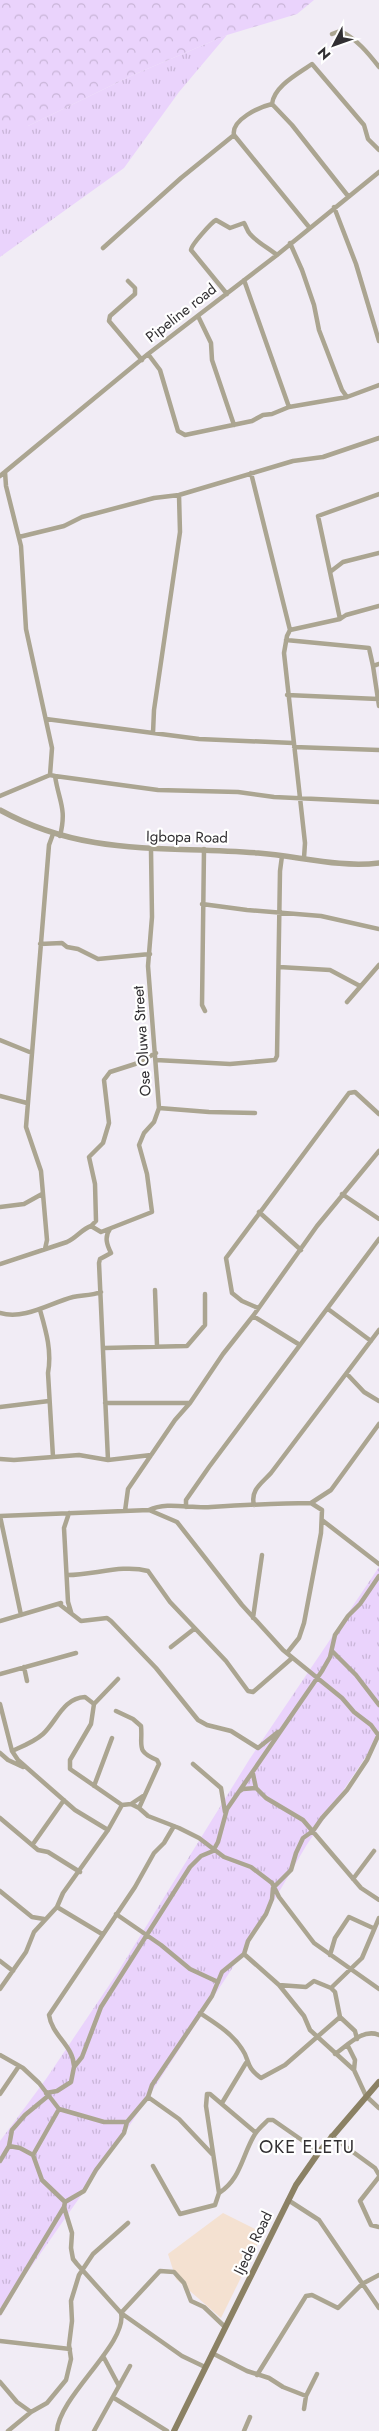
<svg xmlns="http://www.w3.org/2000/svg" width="379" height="2431" font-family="Jost,sans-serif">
<defs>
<pattern id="grass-tufts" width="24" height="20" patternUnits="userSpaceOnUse" patternTransform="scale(1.25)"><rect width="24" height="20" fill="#ead3fc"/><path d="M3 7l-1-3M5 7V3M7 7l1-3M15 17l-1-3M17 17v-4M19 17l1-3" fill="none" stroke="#c9b5d8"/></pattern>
<pattern id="forest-crowns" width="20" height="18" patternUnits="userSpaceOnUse" patternTransform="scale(1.25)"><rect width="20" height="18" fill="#ead3fc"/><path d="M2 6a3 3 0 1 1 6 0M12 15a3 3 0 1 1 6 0" fill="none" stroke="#c9b5d8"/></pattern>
</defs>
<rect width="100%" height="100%" fill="#f1ecf5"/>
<path fill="#f4e1d1" d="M223,2213L263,2233L221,2318L176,2279L168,2254Z"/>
<path fill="url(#grass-tufts)" d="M227,35L179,92L124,168L0,257V126H28L133,75Z
M379,1567V1737L306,1846L252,1938L124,2134L22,2280L0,2317V2141L46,2079L116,1975L249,1760Z"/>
<path fill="url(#forest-crowns)" d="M0,0H314L297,14L227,35L133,75L28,126H0Z"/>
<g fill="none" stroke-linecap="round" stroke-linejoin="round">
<path stroke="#aba591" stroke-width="4.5" d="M332,34L340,31C356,38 369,54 379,67
M272,104C259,107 231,120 234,135L309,227
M272,104C274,86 298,74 312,64L364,125L368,139L379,150
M272,104L292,125L348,196
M334,207L356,264L379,341
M290,243L302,270L314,305L319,330L342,390L347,397
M103,248L181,178L234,135
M244,280L289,407
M128,281L135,288V294L110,316L109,321L142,360
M227,294L191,250C191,245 212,222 216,220L230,228L244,223C246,226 247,231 250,234C257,242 268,248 277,255
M198,316L211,343L212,360L234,425
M148,354L160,370L178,431L185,435L252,421L263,415L272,414L289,407L347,397L379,385
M5,472L6,486L21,546L26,629L52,748L50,775L55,776C59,802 67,808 60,836
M251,473L290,630L287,636L284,653L305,843L304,858
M0,476L148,354L277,255L379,172
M19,537L64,526L82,517L154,498L179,495L293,461L323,457L379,438
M330,572L318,516L379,494
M340,619L330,572L343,562L379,553
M290,630L340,619L346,615L379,606
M286,640L369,648L373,666
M379,664L373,666L379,706
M287,695L378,699
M46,719L199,739L293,743
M153,733L154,710L180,532L179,495
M294,747L379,750
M55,776L158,790L238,792L274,797L379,802
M0,796L50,775
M204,849L202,1005L205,1011
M202,904L247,910L321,916L379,929
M40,944L62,943L67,947L78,949L98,959L150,954
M279,967L330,970L360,986
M347,1002L379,965
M0,1040L32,1053
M156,1060L230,1064L275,1060L277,1056L280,871L282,856
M0,1096L27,1103
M159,1108L209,1112L255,1113
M342,1194L379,1219
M0,1207L24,1204L42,1194
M259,1212L301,1250
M91,1226L96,1221L95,1184L89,1157L103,1143L109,1123L104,1080L110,1072L135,1064L156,1053
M45,1249L47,1240L41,1171L26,1127L49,845L53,834
M0,1264L67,1242C76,1238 82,1229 91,1226L101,1232L152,1212L147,1174L139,1145L144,1133L154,1122L159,1108L148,966L152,917L151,850
M155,1290L157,1346
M258,1308L242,1301L232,1293L226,1258L349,1093L355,1092L379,1114
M328,1309L371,1341
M40,1310C46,1331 52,1351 48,1373L53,1457
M0,1313C25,1320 50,1303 73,1297C82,1295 91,1296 101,1292
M253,1316L300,1345
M104,1348L187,1346L205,1325V1294
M347,1374L364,1392L379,1401
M105,1403H190
M0,1407L49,1401
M0,1459L14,1460L79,1455L108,1460L151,1455
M108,1460L99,1263L100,1259L111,1253C107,1245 104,1237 110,1229
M311,1503L331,1490L379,1424
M254,1505C250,1490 262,1483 271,1473L379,1330
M186,1507V1500L209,1467L379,1239
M149,1510L177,1522L242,1605L283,1650L342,1698L354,1712L371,1725L379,1736
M125,1511L128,1489L175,1420L190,1403L223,1354L253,1316L317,1226L379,1151
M69,1513L64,1528L68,1602L71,1612
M322,1520L379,1564
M68,1575C93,1575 123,1564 148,1571L170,1602L226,1661L248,1691L253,1692L291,1659
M59,1604L81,1621L107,1618L111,1621L156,1668L198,1720L207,1725L231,1731L258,1748L278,1732
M21,1615L0,1516L149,1510C167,1501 191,1509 211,1507C244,1505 278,1503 311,1503L322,1510L321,1533L304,1623L299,1638L287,1653
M253,1618L262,1555
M0,1621L61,1603
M171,1647L194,1629
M332,1651L356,1675L379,1705
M24,1667L27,1681
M0,1674L76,1653
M118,1679L94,1704L91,1724L70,1760V1769L122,1805L131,1804L139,1808L148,1816L179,1828L199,1838L224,1857L251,1867L272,1883L279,1897L314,1943L379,1989
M0,1704L12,1751L18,1760L75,1810L108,1830
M116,1711L133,1719L141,1726C143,1746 135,1751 157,1760L159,1764L139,1808
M12,1751C23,1746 34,1742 43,1734C57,1721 63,1698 85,1697L94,1704
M0,1753L8,1760L23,1767
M193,1764L221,1788L225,1812
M253,1774L256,1788
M94,1786L112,1738
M240,1791L243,1789L256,1788L266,1798L303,1820L361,1888L379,1900
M131,1804L143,1796
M0,1818L38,1850L48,1852L80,1872
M33,1844L64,1800
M353,1879L374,1851
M0,1891L32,1917L44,1919
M57,1907L102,1934
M116,1914L161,1945L190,1969L218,1982
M244,1954L279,1985L304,2016L310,2030L354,2070L366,2096L379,2108
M330,1955L335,1938L349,1917L373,1928
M0,1961L13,1971
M279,1985L306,1987L314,1981L331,1988L335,1992L340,2017L355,2031L357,2039
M331,1988L362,1958L379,1918
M0,1989L26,1952L34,1932L57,1907L63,1893L108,1830L122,1805
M200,2013C215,2023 232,2033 242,2049C250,2060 245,2067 261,2078L285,2065L340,2017
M348,2046L355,2060L354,2070
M335,2054C348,2045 363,2028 379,2035
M0,2055L23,2068L39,2083L59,2109L104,2122H127
M74,2066C73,2045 52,2036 49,2015L135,1887L154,1853L164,1843L174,1826
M46,2093L57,2091L71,2082L74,2067L82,2057L101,2007L190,1867L201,1856L213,1851L218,1842L227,1809L322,1671L330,1657L335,1635L348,1616L360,1604L379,1576
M0,2094L19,2066
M148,2097L179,2119L212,2154
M222,2103L246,2063
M331,2136L375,2168L379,2175
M9,2146L20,2148L33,2155L42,2180L65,2202L64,2207L72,2233L71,2248L73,2259L77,2264L121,2313L182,2356L205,2367
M33,2155L59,2109
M0,2161L9,2146L12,2130L25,2115L48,2096
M153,2166L180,2214L215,2205L219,2193L206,2106L207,2094H210L255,2132
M379,2177L360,2201L371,2225L379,2227
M219,2193C241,2179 242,2155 255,2134C258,2129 264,2124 268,2120H273L319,2152
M288,2200L319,2220L379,2308
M65,2202L84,2191L96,2170L124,2133L127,2122L148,2097L152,2085L212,1996L222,1972L244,1954L248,1941L266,1914L272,1899L273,1888L291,1870L296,1853L303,1838L313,1831L322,1818L347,1790L367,1760L379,1734
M0,2313L64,2207
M0,2341L70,2349
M212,2353L247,2371L269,2378L283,2387L306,2396
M103,2356L119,2386
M257,2375L306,2296L312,2295L338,2308L362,2284L379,2275
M0,2382L17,2402L31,2412
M114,2398L167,2431
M304,2409L306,2396L317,2374
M8,2431L31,2412L47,2403L66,2380L71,2359L69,2345L72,2321L71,2301L79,2275L93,2254L128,2223
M57,2431C59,2396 128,2343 121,2313L160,2271L174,2272L184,2283L191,2301L204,2307L225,2327
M94,2431L130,2366
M244,2431L250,2417"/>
<path stroke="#aba591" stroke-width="5.5" d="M0,810C87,858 165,845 258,853C298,856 339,868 379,863"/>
<path stroke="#8b8164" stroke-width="6" d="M174,2431L296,2185L319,2152L379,2082"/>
</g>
<g text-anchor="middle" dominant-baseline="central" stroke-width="4.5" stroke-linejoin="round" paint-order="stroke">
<g font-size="15" fill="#312f32" stroke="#fff">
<text transform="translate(181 313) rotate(-38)">Pipeline road</text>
<text transform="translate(187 837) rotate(1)">Igbopa Road</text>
<text transform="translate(142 1041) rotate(-94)">Ose Oluwa Street</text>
<text transform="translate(253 2243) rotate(-64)">Ijede Road</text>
</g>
<g font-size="18" letter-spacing="1" fill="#312f32" stroke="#fff">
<text x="307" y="2147">OKE ELETU</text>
</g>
</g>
<g transform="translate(334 45) rotate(229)" stroke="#ffffff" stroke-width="4" paint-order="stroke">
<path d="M0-4L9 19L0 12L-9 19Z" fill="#312f32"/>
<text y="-8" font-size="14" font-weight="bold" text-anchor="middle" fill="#312f32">N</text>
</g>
</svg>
